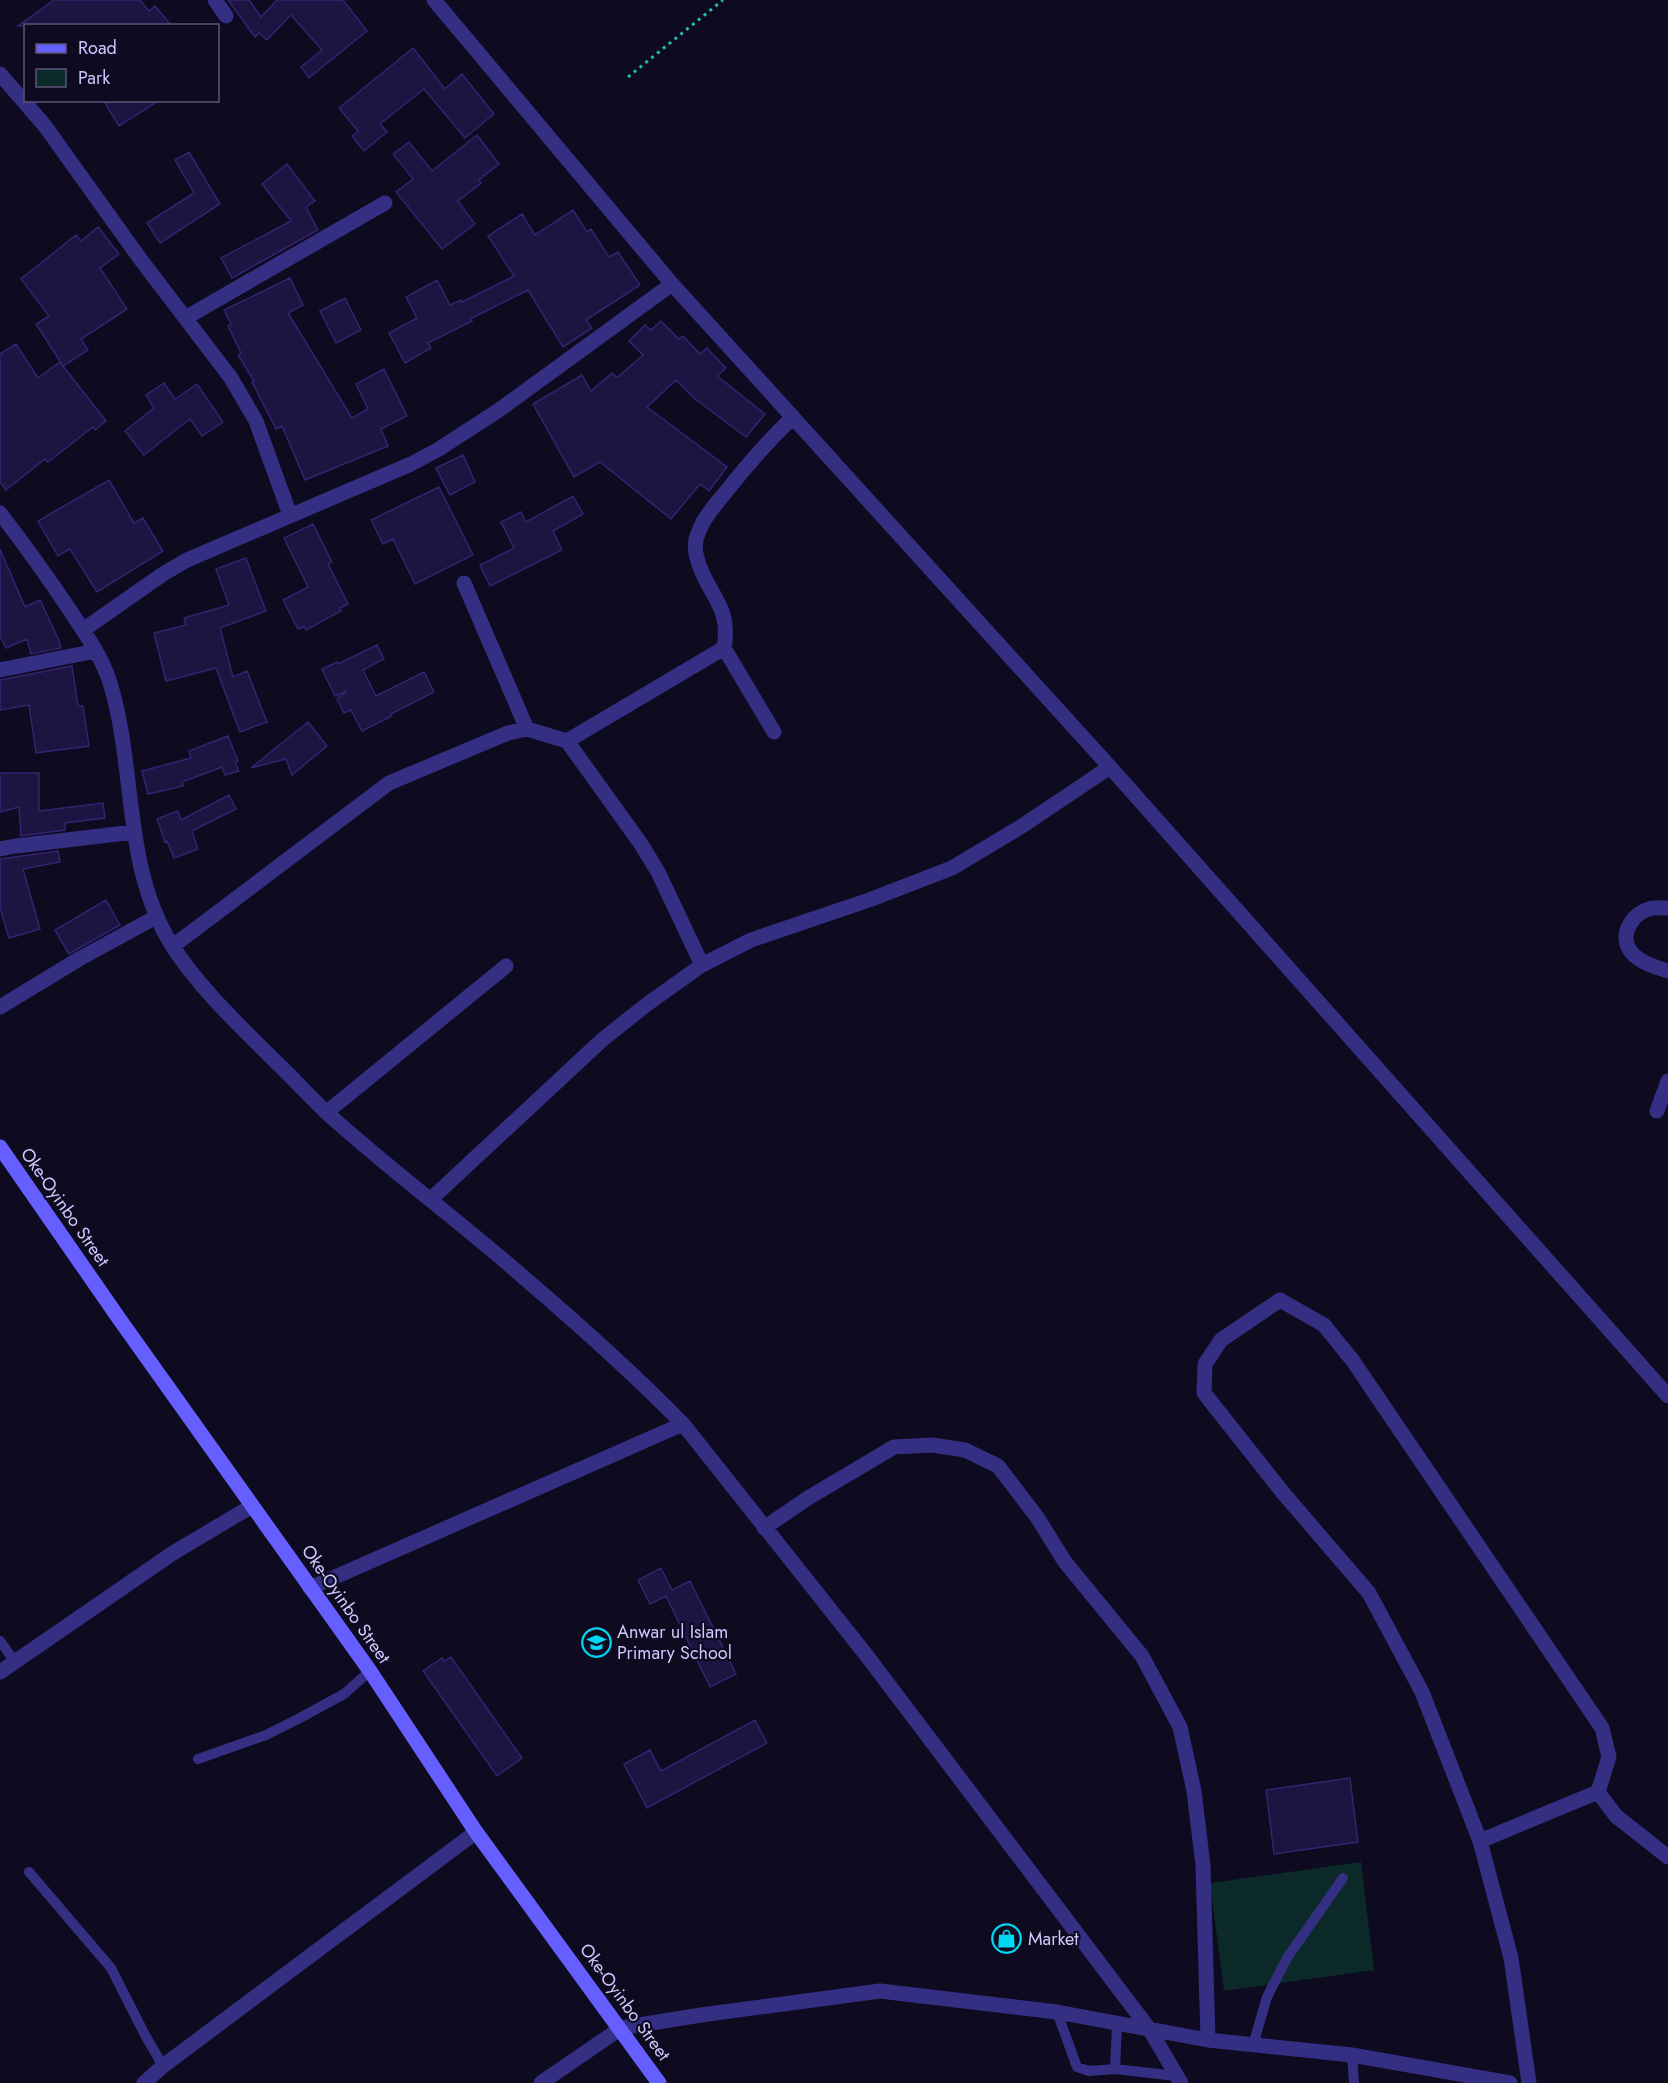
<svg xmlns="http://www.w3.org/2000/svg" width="1668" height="2083" font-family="Jost,sans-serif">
<rect width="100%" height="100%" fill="#0e0a1f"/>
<path fill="#0c2a29" d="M1361,1862L1374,1970L1224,1991L1210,1883Z"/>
<path fill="#1e1442" stroke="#342371" stroke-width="1.5" d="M54,0H140L149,11L155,6L172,26H18Z
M228,0H249L261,17L277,0H343L367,31L309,78L301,67L322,50L291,15L267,40L259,33L255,37Z
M413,48L445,89L462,74L494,114L465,138L424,89L380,124L387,132L364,151L352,136L358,131L339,108Z
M103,100H160L119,126Z
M477,135L499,164L479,180L481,183L458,201L475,224L442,249L396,192L413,179L393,154L409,142L432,171Z
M189,152L220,204L160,243L147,223L194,193L175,160Z
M287,164L315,201L306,207L318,230L232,278L221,258L291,221L262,184Z
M573,210L587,232L591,229L609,257L618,252L640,285L586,320L592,328L563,347L528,290L470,319L472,321L428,343L431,348L405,363L389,333L417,318L406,297L437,280L450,305L461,300L462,302L514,276L488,236L522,214L535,235Z
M98,227L119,254L100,268L127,309L81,339L88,350L63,366L106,421L95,430L93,427L48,462L45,459L6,490L0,482V354L16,344L38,378L60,362L63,366L36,324L49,316L21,279L76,235L81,241Z
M290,278L303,305L288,313L352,418L368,409L356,384L384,369L407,416L381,429L388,446L305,480L282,426L276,429L252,382L254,381L238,355L241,353L228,326L231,324L224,310Z
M345,298L361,330L336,343L320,311Z
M661,321L679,339L683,336L700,354L707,348L726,368L717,376L765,414L746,437L695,399L676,380L647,407L727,467L709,491L700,484L671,519L600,462L574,477L533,404L582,375L591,391L612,373L616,377L619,376L643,355L629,341L645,325L651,330Z
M164,383L175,399L197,384L223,422L202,436L190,419L144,455L125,431L154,408L146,395Z
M463,455L475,482L450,495L436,468Z
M109,480L134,523L143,518L163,551L97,592L70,549L58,556L38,521Z
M439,487L473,555L415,584L393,539L383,544L371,520Z
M573,496L583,514L553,531L562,550L490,586L480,565L514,548L501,522L521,512L526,522Z
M313,524L332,562L328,564L348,604L340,608L341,611L306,630L304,626L298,629L283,600L308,587L284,538Z
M0,549L25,607L40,600L58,638L61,648L31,654L27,639L6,648L0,636Z
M246,558L266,611L220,628L233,677L247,671L267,722L240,732L216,668L166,681L154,633L186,625L184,618L229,605L216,569Z
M377,645L384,659L363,670L376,696L424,672L434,692L391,714L392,716L362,731L351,710L344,713L337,699L347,691L335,696L322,669L337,662L338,664Z
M72,666L78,706H83L89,746L36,753L29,705L0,710V680Z
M308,722L327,746L292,775L286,759L251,768Z
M228,736L238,761L235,762L239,771L225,775L222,767L182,782L183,786L148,794L142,771L191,758L189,751Z
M0,773H39V811L103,803L105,818L65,823V830L21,836L19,807L0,812Z
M229,795L236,809L192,831L198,849L174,858L167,841L165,842L157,819L178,811L181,820Z
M58,851L60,862L23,869L40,929L9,938L0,908V859Z
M106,900L120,925L69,954L55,930Z
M661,1568L672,1590L690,1581L736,1674L710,1687L666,1596L650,1604L638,1580Z
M451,1657L522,1758L497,1776L423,1671L442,1658L444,1661Z
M755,1720L767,1743L647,1808L624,1764L650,1750L661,1771Z
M1350,1778L1358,1842L1274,1854L1266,1790Z"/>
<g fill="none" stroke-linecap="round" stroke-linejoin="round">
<path stroke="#20bbb4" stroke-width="3" stroke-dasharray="3 4.5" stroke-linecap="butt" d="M628,77L723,0"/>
<path stroke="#342f83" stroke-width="10" d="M0,1641L15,1662
M198,1759L266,1735L298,1719L344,1694L370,1671
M29,1872L111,1968L145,2035L163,2066
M1057,2012L1077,2067L1089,2071L1115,2069L1176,2076
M1253,2045L1267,1997L1287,1958L1343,1878
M1352,2055L1354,2083
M1115,2069L1117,2024"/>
<path stroke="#342f83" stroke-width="15" d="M215,0L226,16
M434,0L672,284L1110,767L1668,1396
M0,74L45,126L141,260L231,378L256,421L290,515
M187,317L385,203
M0,513C24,544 47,576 69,609C85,633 103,658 111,686C136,771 123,866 171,944C199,988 240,1026 277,1063C294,1079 310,1097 327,1113C390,1170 458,1220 522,1276C577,1323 632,1372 683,1424L867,1656L1150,2030L1181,2083
M464,583L527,729
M83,630L163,574L187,560L411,464L439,449L499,410L672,284
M724,648L774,732
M0,670L96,651
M567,741L641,844L658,872L702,965
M0,849L16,846L134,832
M1668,908C1662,908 1654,907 1649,909C1634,913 1621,931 1628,947C1634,961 1655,967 1668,971
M173,946L389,783L508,733L527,729L567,741L724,648C732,604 706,594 697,558C694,548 695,539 699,531C704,517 716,504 725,493C746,466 768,441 793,417
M0,1007L79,959L156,917
M1657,1111L1668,1081
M327,1112L506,966
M431,1199L602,1040L646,1005L702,965L751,940L869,900L952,868L1022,826L1110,767
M764,1528L808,1498L894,1447L932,1445L965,1450L998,1466L1037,1517L1065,1562L1142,1656L1180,1727L1194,1791L1203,1865L1208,2040
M310,1588L683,1424
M0,1672L173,1553L252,1506
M1480,1841L1598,1792
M144,2083L163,2066L476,1832
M541,2083L621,2028L701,2015L880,1991L1057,2012L1208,2040L1352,2055L1510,2083
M1529,2083L1511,1958L1480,1841L1422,1692L1369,1593L1284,1494L1204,1393L1205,1364L1221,1340L1280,1300L1324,1325L1353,1361L1602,1728L1609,1757L1598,1792L1616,1816L1668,1857"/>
<path stroke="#655fff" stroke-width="15" d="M0,1147L120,1320L370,1671L476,1832L659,2083"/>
</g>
<defs>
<symbol id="school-ring" viewBox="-11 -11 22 22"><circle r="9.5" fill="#0e0a1f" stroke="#00d7f3" stroke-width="1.5"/><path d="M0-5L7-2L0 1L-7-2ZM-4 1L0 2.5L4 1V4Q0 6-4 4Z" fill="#00d7f3"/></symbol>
<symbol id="shop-ring" viewBox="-11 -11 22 22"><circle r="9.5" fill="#0e0a1f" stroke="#00d7f3" stroke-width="1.5"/><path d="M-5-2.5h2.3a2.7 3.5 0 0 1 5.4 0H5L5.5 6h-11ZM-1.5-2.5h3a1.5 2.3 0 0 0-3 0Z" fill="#00d7f3"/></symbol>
</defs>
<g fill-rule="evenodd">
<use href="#school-ring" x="580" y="1626" width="33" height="33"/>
<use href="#shop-ring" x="990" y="1922" width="33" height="33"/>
</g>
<g text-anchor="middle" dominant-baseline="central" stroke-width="4.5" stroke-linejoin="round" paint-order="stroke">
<g font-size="18" fill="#cfc8ff" stroke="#0e0a1f">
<text transform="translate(65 1207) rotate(55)">Oke-Oyinbo Street</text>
<text transform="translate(346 1604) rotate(55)">Oke-Oyinbo Street</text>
<text transform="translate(625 2002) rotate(54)">Oke-Oyinbo Street</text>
</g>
<g font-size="18" fill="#cfc8ff" stroke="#0e0a1f" text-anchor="start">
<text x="617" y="1632">Anwar ul Islam<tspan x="617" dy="21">Primary School</tspan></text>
<text x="1028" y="1939">Market</text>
</g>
</g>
<rect x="24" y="24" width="195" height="78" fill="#0e0a1f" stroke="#5b5679" stroke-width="1.5"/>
<rect x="36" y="44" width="30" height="9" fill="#655fff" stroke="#5b5679" stroke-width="1.5"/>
<text x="78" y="54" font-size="18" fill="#cfc8ff">Road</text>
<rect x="36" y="69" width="30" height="18" fill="#0c2a29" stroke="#5b5679" stroke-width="1.5"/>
<text x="78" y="84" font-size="18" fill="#cfc8ff">Park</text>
</svg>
